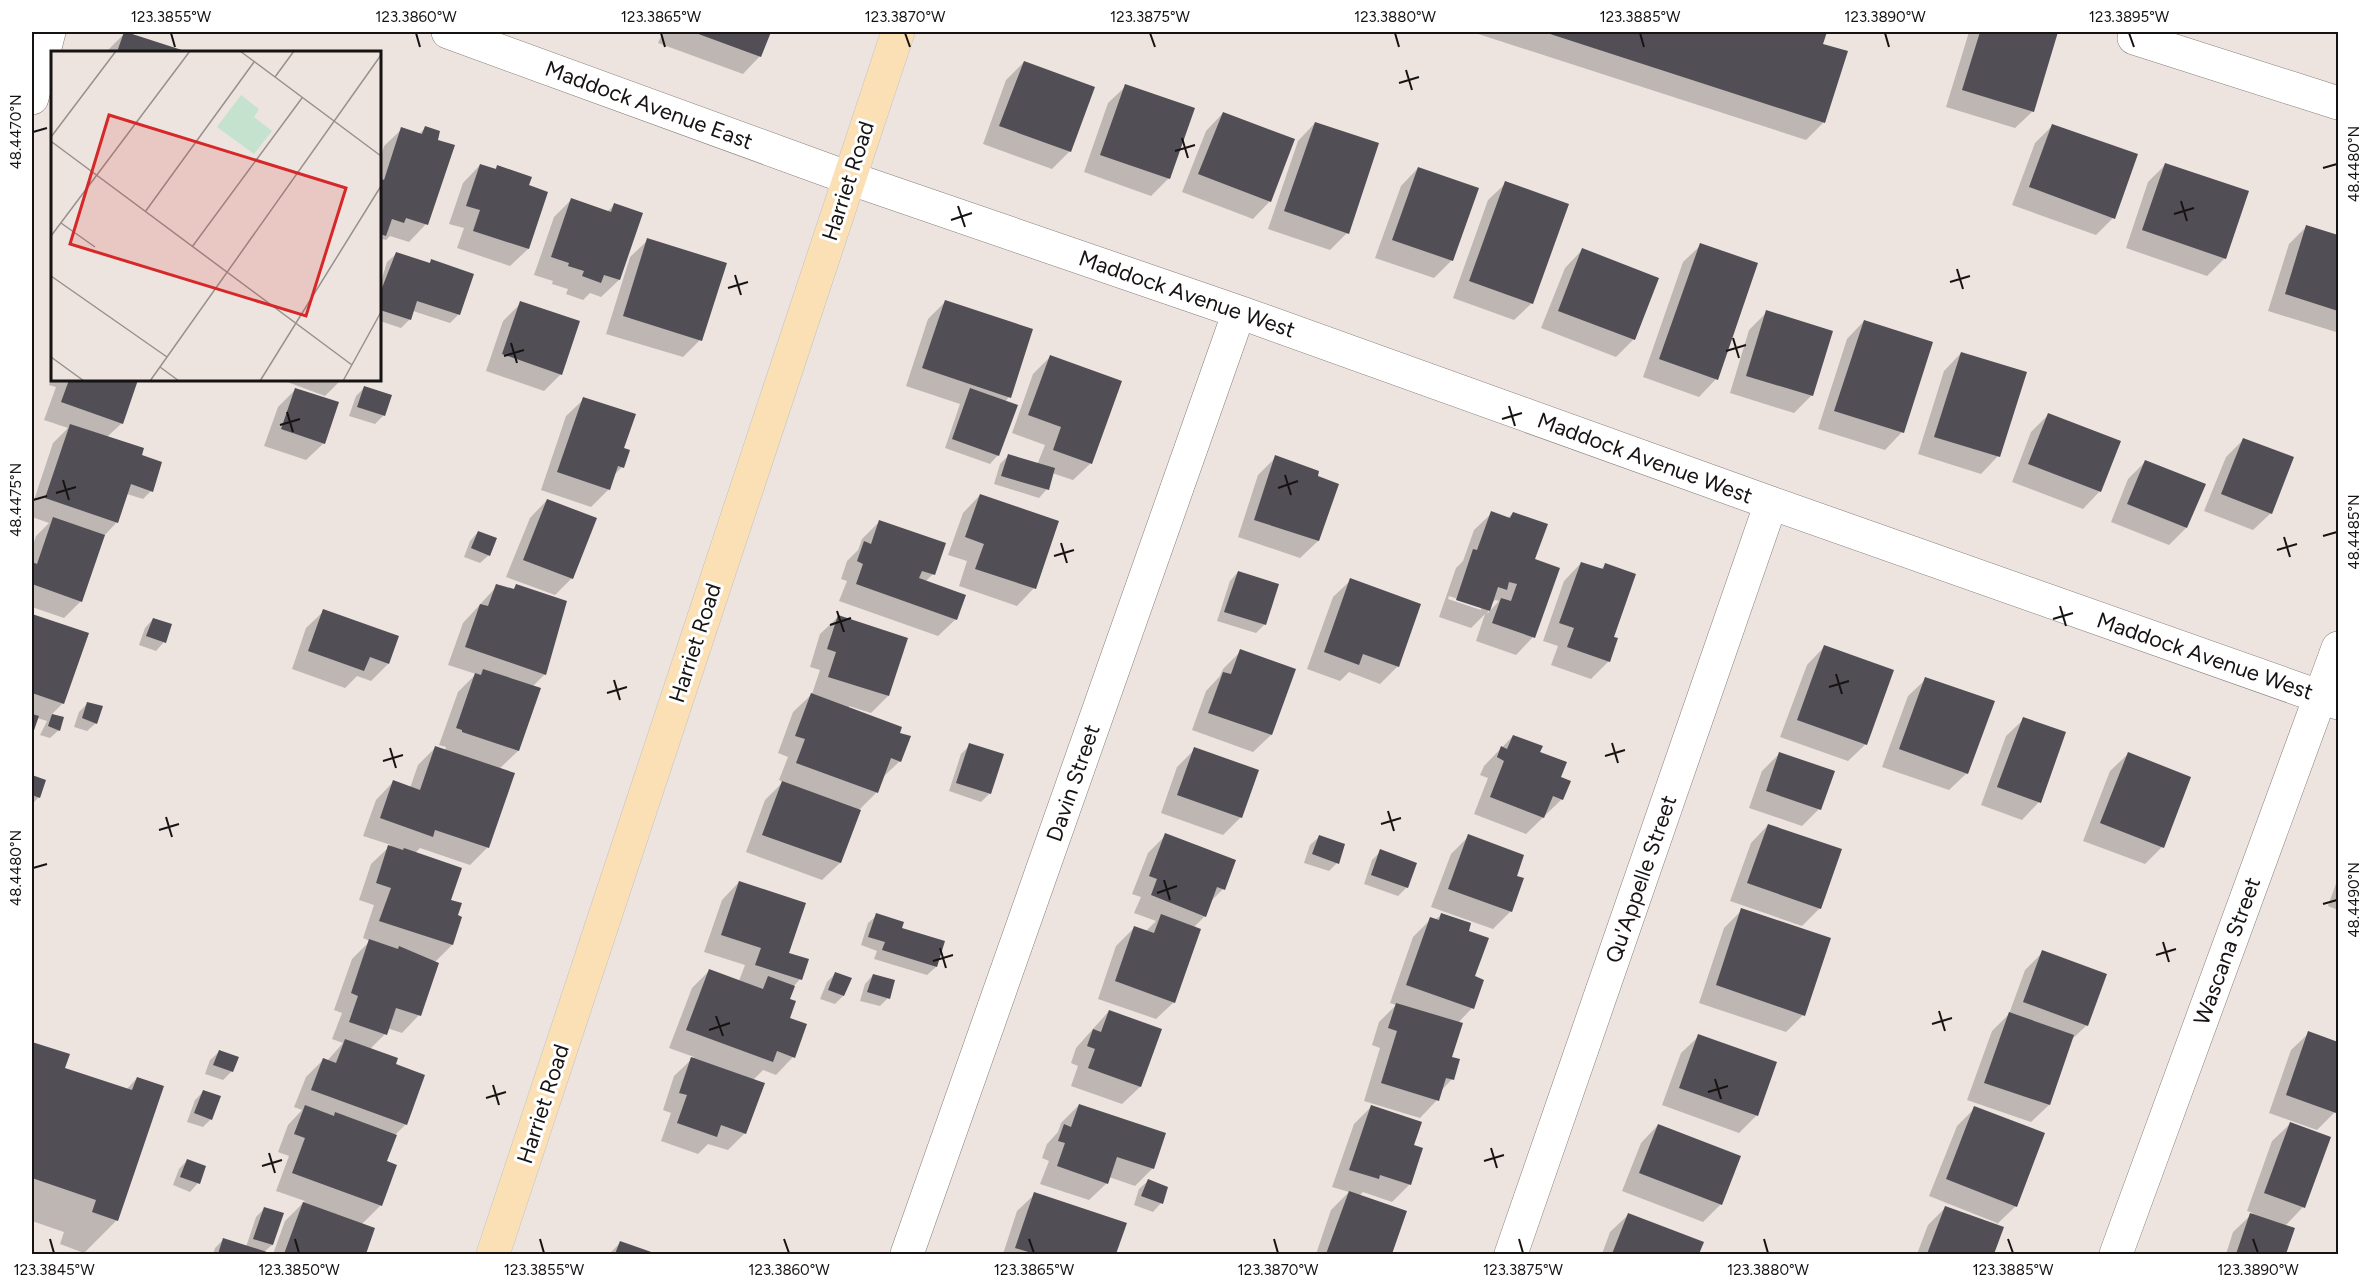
<svg xmlns="http://www.w3.org/2000/svg" width="2370" height="1286" font-family="Figtree,sans-serif">
<rect width="100%" height="100%" fill="#ede4df"/>
<path fill="#0003" fill-rule="evenodd" d="M663,32H769L760,56L743,74L658,43Z
M1472,32H1826L1821,45L1846,52L1823,123L1806,140Z
M1969,32H2057L2033,111L2015,128L1946,107Z
M125,33L183,52H106Z
M1024,62L1070,151L1052,169L983,144L1006,80Z
M1126,86L1169,178L1151,196L1084,172L1108,103Z
M1223,113L1270,201L1253,219L1182,192L1206,131Z
M1315,123L1347,233L1330,250L1268,229L1298,141Z
M2053,125L2113,218L2096,235L2012,205L2035,143Z
M425,128L426,224L409,242L390,236L386,240L382,239L380,241V161L384,146L402,129L418,135Z
M2166,164L2225,258L2207,276L2126,248L2148,182Z
M480,165L494,170L497,167L527,186L546,193L528,249L510,266L457,248L464,228L449,224L463,183Z
M1418,168L1477,189L1451,261L1434,278L1375,258L1401,186Z
M1506,183L1532,303L1514,320L1453,298L1488,200Z
M571,200L607,212L614,205L619,280L601,297L590,293L583,300L566,294L568,289L552,284L553,281L534,275L554,217Z
M2306,227L2338,237V329L2336,332L2268,311L2289,244Z
M648,240L700,340L683,357L606,334L630,257Z
M1701,245L1716,379L1699,397L1643,377L1683,262Z
M1582,250L1634,339L1616,357L1541,328L1565,268Z
M396,254L428,264L432,261L472,275L458,315L450,323L413,311L410,319L401,328L380,321V285L387,262Z
M945,302L1009,397L1005,402L998,455L990,464L945,448L960,404L906,386L928,319Z
M521,303L561,374L544,391L486,371L503,321Z
M1767,312L1831,332L1811,396L1794,413L1730,393L1749,330Z
M1864,321L1902,432L1885,450L1818,429L1847,339Z
M1961,353L1998,456L1981,474L1918,454L1944,371Z
M1050,357L1091,463L1073,480L1052,473L1047,489L1039,498L994,484L1000,464L1008,456L1037,465L1045,445L1012,433L1033,374Z
M52,375V380H136L122,423L107,437L138,461L151,491L143,499L127,494L117,522L103,537L81,601L64,618L32,607V548L36,536L49,523L32,517V506L53,443L68,428L44,420L56,387L49,385Z
M282,380H341L325,396Z
M364,388L390,396L383,416L375,424L349,416L356,396Z
M295,390L324,443L306,460L264,446L278,407Z
M584,399L622,449V467L613,476L609,489L591,507L541,490L566,416Z
M2049,414L2100,491L2083,509L2012,482L2031,432Z
M2244,439L2271,513L2253,530L2204,511L2226,457Z
M1276,457L1316,477L1337,485L1318,541L1300,558L1238,537L1258,475Z
M2146,461L2186,528L2169,545L2111,522L2128,479Z
M980,495L1034,588L1017,606L959,586L967,561L948,555L963,513Z
M547,500L572,578L555,595L506,577L530,518Z
M1492,513L1508,518L1513,513L1533,560V637L1516,655L1476,641L1485,614L1471,628L1439,617L1456,568L1463,561L1474,530ZM1449,596L1481,607V610L1448,599ZM1495,600L1499,601L1487,614L1491,604Z
M879,522L933,574L925,582L956,619L938,636L839,601L847,581L841,579L847,561L858,550L862,539Z
M478,532L489,555L480,563L464,557L470,541Z
M1581,563L1600,570L1605,565L1609,661L1591,679L1551,665L1558,646L1543,641L1564,581Z
M1238,572L1277,585L1264,625L1256,633L1217,621L1230,581Z
M1351,580L1398,666L1380,684L1349,672L1340,681L1307,669L1333,597Z
M497,586L512,590L517,586L545,674L532,687L539,689L518,751L499,769L488,847L470,865L420,848L415,853L449,900L456,916L460,918L452,945L434,963L419,1015L402,1033L387,1028L385,1034L370,1049L394,1065L406,1124L395,1135L385,1162L381,1205L361,1225L373,1229L364,1254H273L285,1221L305,1201L276,1191L289,1156L278,1152L288,1125L302,1110L294,1107L306,1077L323,1060L327,1061L343,1043L332,1039L342,1013L334,1010L352,959L370,941L363,938L374,905L359,900L371,864L391,845L363,836L376,800L393,782L410,788L418,765L435,748L445,751L446,747L439,745L458,692L476,674L448,665L463,623Z
M324,611L388,664L371,681L357,676L345,688L292,669L306,628Z
M32,615L87,634L63,703L51,715L62,718L59,730L50,738L40,735L47,721L37,718L32,733Z
M838,617L888,696L871,713L849,706V709L899,734L900,761L882,778L877,792L859,810L840,863L822,880L746,852L765,800L783,782L779,780L788,757L778,753L793,712L812,694L820,670L810,667L820,634Z
M153,619L164,642L156,651L139,645L145,628Z
M1824,647L1866,744L1848,761L1780,737L1807,665Z
M1241,651L1294,670L1271,735L1253,752L1192,730L1206,691L1220,676L1223,669Z
M1926,679L1967,773L1949,790L1882,767L1908,696Z
M88,703L96,723L87,731L74,727L79,712Z
M2024,719L2039,802L2022,820L1981,805L2006,736Z
M1513,736L1538,753L1559,778L1562,799L1526,834L1474,814L1488,778L1480,775L1484,766Z
M970,745L990,793L981,802L949,791L961,754Z
M1195,749L1241,817L1223,835L1161,813L1177,767Z
M1780,753L1819,809L1802,826L1749,808L1762,771Z
M2128,754L2162,847L2145,864L2083,841L2110,771Z
M32,776L44,781L39,797L32,804Z
M1768,825L1820,908L1802,926L1730,901L1751,843Z
M1166,835L1223,889L1210,902L1205,916L1193,928L1174,1002L1156,1019L1098,999L1116,946L1134,928L1145,932L1156,921L1134,913L1141,897L1132,894L1148,853Z
M1469,836L1515,877L1522,879L1510,912L1493,929L1431,907L1451,854Z
M1319,837L1337,863L1329,871L1304,863L1310,845Z
M1381,851L1407,887L1398,896L1364,884L1372,860Z
M2338,878V910L2328,906Z
M739,882L787,954L800,979L794,986L788,1000V1018L793,1057L776,1075L763,1070L753,1080L745,1133L728,1150L708,1144L698,1154L661,1141L671,1113L663,1110L674,1076L694,1057L669,1048L692,988L710,970L739,981L745,965L704,952L722,900Z
M1742,910L1803,1015L1786,1032L1699,1003L1724,928Z
M1442,914L1467,932L1473,977L1482,981L1472,1008L1458,1023L1450,1058L1452,1079L1440,1092L1437,1100L1420,1118L1364,1101L1380,1048L1372,1045L1379,1022L1396,1005L1390,1003L1413,937L1431,919L1435,920Z
M877,915L900,929L936,967L927,975L874,959L877,951L861,945L868,923Z
M2043,952L2087,1025L2070,1041L2049,1105L2031,1122L1967,1100L1992,1031L2009,1014L2025,970Z
M835,974L843,996L835,1004L820,999L827,982Z
M873,975L888,998L880,1006L860,1001L865,984Z
M1109,1011L1160,1030L1140,1087L1122,1104L1071,1086L1078,1066L1071,1063L1076,1048Z
M2309,1033L2338,1043V1102L2335,1112L2317,1130L2269,1113L2291,1050Z
M1699,1036L1757,1115L1739,1133L1662,1105L1681,1053Z
M32,1044L68,1055L64,1069L126,1090L137,1078L117,1220L84,1253L60,1244L64,1232L32,1221Z
M219,1052L232,1071L223,1080L205,1074L210,1060Z
M203,1092L211,1119L203,1127L187,1122L195,1100Z
M1079,1105L1153,1168L1135,1186L1109,1177L1107,1183L1089,1200L1040,1184L1049,1161L1042,1158L1047,1144L1058,1132L1061,1123Z
M1371,1107L1412,1146L1410,1184L1392,1202L1363,1192L1359,1196L1405,1212L1390,1254H1316L1331,1210L1349,1192L1332,1187L1354,1124Z
M1975,1108L2016,1206L1996,1225L1997,1223L1929,1196L1957,1126Z
M2290,1124L2303,1207L2285,1226L2293,1229L2285,1254H2226L2233,1232L2253,1213L2247,1211L2272,1141Z
M1658,1125L1721,1204L1703,1222L1622,1191L1641,1143Z
M187,1161L198,1183L190,1192L173,1185L179,1169Z
M1148,1181L1161,1203L1153,1212L1134,1205L1139,1189Z
M1035,1194L1125,1224L1115,1254H1003L1017,1211Z
M1945,1208L2002,1228L1993,1254H1917L1928,1225Z
M264,1209L282,1214L272,1245L264,1252V1254H213L215,1248L224,1239L246,1247L256,1217Z
M1628,1215L1702,1243L1698,1254H1602L1610,1232Z
M620,1243L653,1254H609Z"/>
<path fill="#514f55" d="M124,32H126L188,52H117Z
M693,32H771L761,57Z
M1544,32H1827L1823,44L1848,51L1825,123Z
M1980,32H2058L2034,112L1962,90Z
M1024,61L1095,87L1071,152L999,126Z
M1125,84L1195,108L1170,179L1100,155Z
M1223,112L1295,139L1271,202L1198,174Z
M1315,122L1379,143L1349,234L1284,211Z
M2052,124L2138,154L2115,219L2029,187Z
M425,126L440,131L438,140L455,145L428,225L406,218L404,223L392,219L386,236L380,234V178L384,180L401,127L422,134Z
M2165,163L2249,191L2226,259L2142,230Z
M480,164L496,169L497,165L532,177L529,185L548,192L529,249L473,231L480,210L466,206Z
M1418,167L1479,188L1453,261L1392,240Z
M1505,181L1569,204L1533,304L1469,281Z
M571,198L611,212L614,203L643,213L620,280L604,275L601,283L582,276L584,271L568,266L569,263L551,257Z
M2306,225L2338,235V311L2285,294Z
M647,238L727,263L702,341L623,316Z
M1700,243L1758,263L1718,380L1659,359Z
M1582,248L1659,278L1635,340L1558,311Z
M396,252L430,263L431,259L474,274L460,315L417,301L411,320L380,310V293Z
M945,300L1033,329L1011,398L922,368Z
M520,301L580,321L562,375L502,354Z
M1766,310L1833,331L1813,396L1746,376Z
M1864,320L1933,342L1904,433L1834,411Z
M1961,352L2027,372L2000,457L1934,437Z
M1050,355L1122,381L1092,464L1053,450L1061,427L1028,415Z
M69,380H138L123,424L61,402Z
M364,386L392,395L385,416L357,407Z
M295,388L339,402L325,444L281,429Z
M970,388L1018,405L999,456L952,439Z
M583,397L636,414L624,448L630,450L624,468L618,466L610,490L557,472Z
M2048,413L2121,441L2101,492L2028,464Z
M70,424L144,448L142,455L162,462L153,492L131,484L118,523L45,498Z
M2243,438L2294,457L2272,514L2221,494Z
M1008,454L1055,468L1049,490L1001,476Z
M1275,455L1319,471L1318,476L1339,484L1319,541L1254,520Z
M2145,460L2206,484L2187,528L2127,504Z
M980,494L1059,521L1036,589L975,569L984,544L965,537Z
M547,499L597,518L573,579L523,560Z
M1491,511L1510,518L1513,512L1548,524L1535,559L1560,568L1535,638L1492,623L1501,598L1511,601L1517,584L1509,582L1507,590L1498,587L1490,611L1456,600L1473,549L1477,550Z
M53,517L105,535L82,602L32,584V562L37,564Z
M879,520L946,543L935,575L922,571L919,578L966,595L957,620L856,584L863,564L857,561L864,541L871,544Z
M478,531L497,538L490,556L471,548Z
M1581,562L1603,569L1605,563L1636,574L1614,637L1618,638L1610,662L1567,647L1574,628L1559,623Z
M1238,571L1279,584L1266,625L1224,612Z
M1350,578L1421,604L1399,667L1363,654L1359,665L1324,652Z
M496,584L514,589L516,584L567,601L546,675L465,647L480,604L488,606Z
M323,609L399,636L389,664L370,657L364,671L308,651Z
M32,614L89,633L64,704L32,693Z
M838,615L908,638L889,696L828,677L836,652L827,649Z
M153,618L172,624L166,643L146,636Z
M1824,645L1894,670L1867,745L1797,720Z
M1240,649L1296,669L1272,735L1208,713L1223,672L1231,674Z
M483,669L541,688L519,751L462,732V730L456,728L475,673L481,675Z
M1925,677L1995,701L1968,774L1899,749Z
M811,693L902,727L900,733L911,736L901,762L891,758L878,793L796,763L805,739L795,736Z
M87,702L103,706L97,724L82,718Z
M32,714L39,716L32,736Z
M52,714L64,717L60,731L48,726Z
M2023,717L2066,732L2041,803L1997,787Z
M1513,735L1543,746L1540,752L1567,762L1561,777L1571,781L1563,800L1553,796L1544,818L1490,797L1504,761L1497,757L1501,746L1507,749Z
M969,743L1004,754L991,794L956,783Z
M435,746L515,773L489,848L435,830L433,837L380,818L393,780L420,790Z
M1194,747L1259,770L1242,818L1177,795Z
M1779,752L1835,771L1821,810L1766,791Z
M2128,752L2191,777L2164,848L2100,823Z
M32,775L46,780L40,798L32,795Z
M782,781L861,810L841,863L762,835Z
M1768,824L1842,849L1821,909L1747,883Z
M1165,833L1236,860L1225,890L1217,887L1206,917L1151,895L1157,879L1149,876Z
M1468,834L1524,855L1517,876L1524,878L1512,912L1448,889Z
M1319,835L1345,844L1339,864L1312,854Z
M388,845L403,850L404,848L462,868L451,900L462,903L458,915L462,917L453,945L379,921L391,888L376,883Z
M1380,849L1417,863L1408,888L1371,875Z
M739,881L806,903L789,953L809,959L802,980L755,965L761,948L721,935Z
M1741,908L1831,938L1805,1016L1716,985Z
M876,913L904,922L902,928L945,941L937,967L882,950L885,942L868,937Z
M1441,913L1471,923L1469,931L1489,938L1475,976L1484,980L1474,1009L1406,985L1430,917L1439,920Z
M1161,914L1201,929L1175,1003L1115,981L1134,926L1154,933Z
M369,939L398,949L399,946L439,963L421,1016L396,1008L387,1035L349,1022L358,996L351,993Z
M2042,950L2107,974L2088,1026L2023,1002Z
M709,969L763,989L768,976L795,986L790,999L796,1001L790,1018L807,1024L795,1058L777,1051L773,1062L686,1030Z
M835,972L852,978L844,996L828,990Z
M873,974L895,980L890,999L867,992Z
M1396,1003L1463,1023L1452,1057L1460,1059L1454,1080L1446,1078L1439,1101L1381,1083L1397,1031L1388,1028Z
M1109,1010L1162,1029L1141,1087L1088,1068L1095,1049L1087,1046L1093,1029L1101,1032Z
M2009,1012L2074,1035L2050,1105L1984,1083Z
M2308,1031L2338,1042V1106L2336,1113L2286,1095Z
M1698,1034L1777,1062L1758,1116L1679,1088Z
M345,1039L398,1058L396,1064L425,1075L407,1125L311,1090L323,1058L336,1063Z
M32,1042L70,1054L65,1068L132,1090L137,1077L164,1086L118,1221L92,1212L96,1200L32,1178Z
M219,1050L239,1057L233,1072L213,1065Z
M691,1057L765,1083L746,1134L721,1125L717,1137L677,1123L687,1095L679,1093Z
M203,1090L221,1096L212,1120L194,1113Z
M1079,1104L1166,1133L1154,1169L1117,1157L1108,1184L1057,1166L1065,1143L1058,1141L1064,1124L1071,1127Z
M305,1105L334,1116L335,1112L397,1135L387,1161L397,1165L382,1206L292,1173L305,1138L294,1134Z
M1371,1105L1422,1122L1414,1145L1423,1148L1411,1185L1380,1175L1379,1179L1349,1170Z
M1974,1106L2045,1133L2017,1207L1946,1179Z
M2290,1122L2331,1137L2305,1208L2264,1193Z
M1658,1124L1741,1156L1722,1205L1639,1173Z
M187,1159L206,1166L200,1184L180,1177Z
M1148,1179L1168,1187L1163,1204L1141,1196Z
M1349,1191L1407,1211L1392,1254H1326Z
M1034,1192L1127,1223L1116,1254H1035L1015,1248Z
M303,1202L375,1228L366,1254H284Z
M1945,1206L2004,1227L1994,1254H1927Z
M264,1207L284,1213L273,1245L253,1239Z
M1628,1213L1704,1242L1699,1254H1612Z
M2250,1213L2295,1228L2286,1254H2236Z
M223,1238L267,1252L266,1254H218Z
M620,1241L657,1254H615Z"/>
<g fill="none" stroke-linecap="round" stroke-linejoin="round">
<defs>
<path id="minor" d="M448,32L849,178L1239,312L1771,503L2338,703
M2134,38L2338,103
M32,98L49,32
M907,1254L1239,312
M1511,1254L1771,503
M2116,1254L2338,648"/>
<path id="major" d="M493,1254L898,32"/>
</defs>
<use href="#minor" stroke="#867e7a" stroke-width="34"/>
<use href="#major" stroke="#c2c2c1" stroke-width="34"/>
<use href="#minor" stroke="#fff" stroke-width="33"/>
<use href="#major" stroke="#fbe0b6" stroke-width="33"/>
</g>
<path fill="none" stroke="#161312" stroke-width="2" d="M171,33L175,47M416,33L420,47M661,33L665,47M905,33L910,47M1150,33L1155,47M1395,33L1399,47M1640,33L1644,47M1885,33L1889,47M2129,33L2134,47M1406,70L1412,90M1399,83L1419,77M33,132L47,128M1182,138L1188,158M1175,151L1195,145M2323,168L2337,164M2181,201L2187,221M958,206L965,227M2174,214L2194,208M951,220L972,213M1957,269L1963,289M735,275L741,295M1950,282L1970,276M728,288L748,282M1733,338L1739,358M511,343L517,363M1726,351L1746,345M504,356L524,350M1509,406L1515,426M287,412L293,432M1502,419L1522,413M280,425L300,419M1285,475L1291,495M63,480L69,500M1278,488L1298,481M56,493L76,487M33,500L47,496M2323,536L2337,532M2284,537L2290,557M1061,543L1067,563M2277,550L2297,544M1054,556L1074,550M2060,606L2066,626M837,611L844,632M2053,619L2073,613M830,625L851,618M1836,674L1842,694M614,680L620,700M1829,687L1849,681M607,693L627,687M1612,743L1618,763M390,748L396,768M1605,756L1625,750M383,761L403,755M1388,811L1394,831M166,817L172,837M1381,824L1401,818M159,830L179,824M33,868L47,864M1164,880L1170,900M1157,893L1177,886M2323,904L2337,900M2163,942L2169,962M940,948L946,968M2156,955L2176,949M933,961L953,955M1939,1011L1945,1031M716,1016L723,1036M1932,1024L1952,1018M709,1030L730,1023M1715,1079L1721,1099M493,1085L499,1105M1708,1092L1728,1086M486,1098L506,1092M1491,1148L1497,1168M269,1153L275,1173M1484,1161L1504,1155M262,1166L282,1160M50,1239L54,1253M295,1239L299,1253M540,1239L544,1253M784,1239L789,1253M1029,1239L1034,1253M1274,1239L1278,1253M1519,1239L1523,1253M1764,1239L1768,1253M2008,1239L2013,1253M2253,1239L2258,1253"/>
<g text-anchor="middle" dominant-baseline="central" stroke-width="6" stroke-linejoin="round" paint-order="stroke">
<g font-size="22" fill="#161312" stroke="#fff">
<text transform="translate(649 105) rotate(20)">Maddock Avenue East</text>
<text transform="translate(848 181) rotate(-72)">Harriet Road</text>
<text transform="translate(1187 294) rotate(19)">Maddock Avenue West</text>
<text transform="translate(1645 458) rotate(20)">Maddock Avenue West</text>
<text transform="translate(695 643) rotate(-72)">Harriet Road</text>
<text transform="translate(2205 656) rotate(19)">Maddock Avenue West</text>
<text transform="translate(1073 783) rotate(-71)">Davin Street</text>
<text transform="translate(1641 879) rotate(-71)">Qu'Appelle Street</text>
<text transform="translate(2227 951) rotate(-70)">Wascana Street</text>
<text transform="translate(543 1104) rotate(-72)">Harriet Road</text>
</g>
</g>
<g transform="translate(51 51)">
<rect width="330" height="330" fill="#ede4df"/>
<path d="M190,44L208,58L203,66L221,80L203,103L166,76Z" fill="#c4e2cd"/>
<path fill="none" stroke="#97908d" stroke-width="1.5" d="M189,0L330,105M224,26L243,0M0,86L65,0M1,91L301,314M94,161L203,11M10,172L44,196M0,185L139,0M141,196L251,47M0,225L116,306M0,306L33,330M109,316L128,330M99,330L330,4M209,330L330,135M292,330L330,261"/>
<path fill="#d62828" fill-opacity="0.15" stroke="#d62828" stroke-width="3" d="M58,64L295,137L255,265L19,193Z"/>
<rect width="330" height="330" fill="none" stroke="#161312" stroke-width="3"/>
</g>
<rect width="2370" height="1286" fill="none" stroke="#ffffff" stroke-width="66"/>
<rect x="33" y="33" width="2304" height="1220" fill="none" stroke="#161312" stroke-width="2"/>
<g font-size="15" text-anchor="middle" fill="#161312">
<text x="171" y="22">123.3855°W</text>
<text x="416" y="22">123.3860°W</text>
<text x="661" y="22">123.3865°W</text>
<text x="905" y="22">123.3870°W</text>
<text x="1150" y="22">123.3875°W</text>
<text x="1395" y="22">123.3880°W</text>
<text x="1640" y="22">123.3885°W</text>
<text x="1885" y="22">123.3890°W</text>
<text x="2129" y="22">123.3895°W</text>
<text transform="translate(16 132) rotate(-90)" y="5">48.4470°N</text>
<text transform="translate(2354 164) rotate(-90)" y="5">48.4480°N</text>
<text transform="translate(16 500) rotate(-90)" y="5">48.4475°N</text>
<text transform="translate(2354 532) rotate(-90)" y="5">48.4485°N</text>
<text transform="translate(16 868) rotate(-90)" y="5">48.4480°N</text>
<text transform="translate(2354 900) rotate(-90)" y="5">48.4490°N</text>
<text x="54" y="1275">123.3845°W</text>
<text x="299" y="1275">123.3850°W</text>
<text x="544" y="1275">123.3855°W</text>
<text x="789" y="1275">123.3860°W</text>
<text x="1034" y="1275">123.3865°W</text>
<text x="1278" y="1275">123.3870°W</text>
<text x="1523" y="1275">123.3875°W</text>
<text x="1768" y="1275">123.3880°W</text>
<text x="2013" y="1275">123.3885°W</text>
<text x="2258" y="1275">123.3890°W</text>
</g>
</svg>
